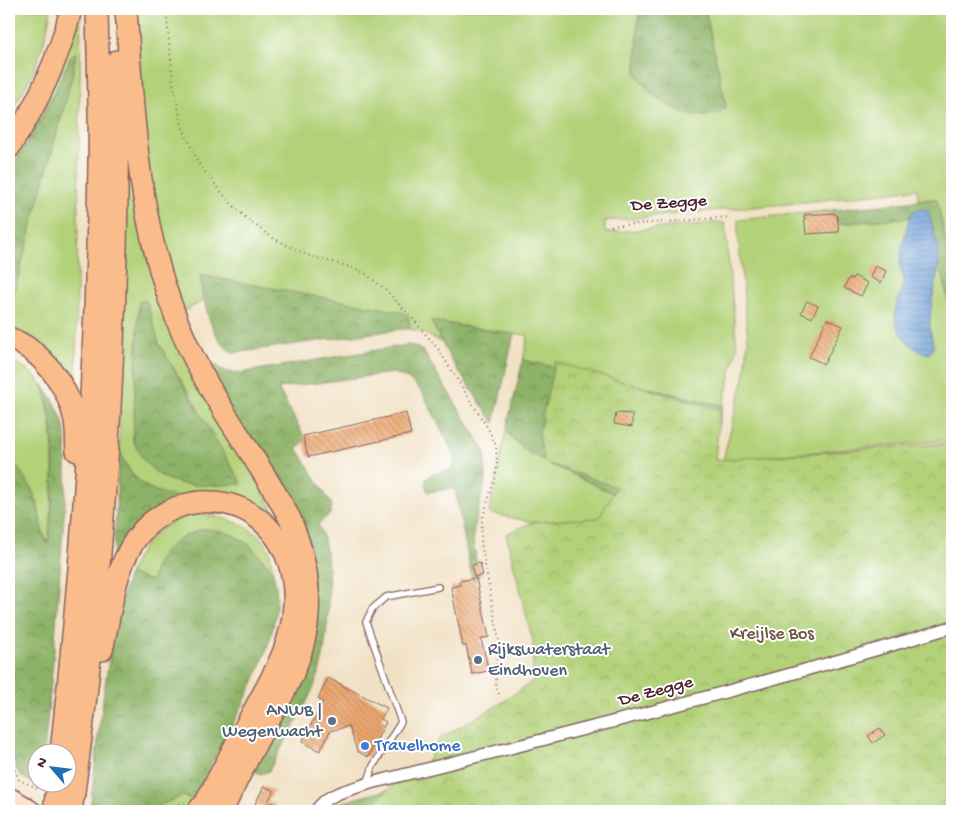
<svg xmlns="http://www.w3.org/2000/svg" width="961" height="820" font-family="'Gochi Hand',sans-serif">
<defs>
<pattern id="forest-crowns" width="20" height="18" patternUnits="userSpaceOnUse" patternTransform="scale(1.25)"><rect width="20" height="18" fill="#8db368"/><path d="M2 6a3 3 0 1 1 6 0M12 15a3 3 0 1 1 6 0" fill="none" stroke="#759156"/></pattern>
<pattern id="park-crowns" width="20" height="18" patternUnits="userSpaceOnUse" patternTransform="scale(1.25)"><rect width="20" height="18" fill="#b2d178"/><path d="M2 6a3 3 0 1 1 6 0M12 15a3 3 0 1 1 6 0" fill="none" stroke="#9bb368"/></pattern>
<pattern id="water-rules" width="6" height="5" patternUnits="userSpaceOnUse" patternTransform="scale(1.25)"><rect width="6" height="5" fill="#6a9cd5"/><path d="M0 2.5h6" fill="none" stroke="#597fad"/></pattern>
<pattern id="building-back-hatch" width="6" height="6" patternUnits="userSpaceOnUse" patternTransform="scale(1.25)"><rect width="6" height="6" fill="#eca770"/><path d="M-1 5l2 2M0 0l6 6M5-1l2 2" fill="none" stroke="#c1875c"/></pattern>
</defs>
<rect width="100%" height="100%" fill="#fff"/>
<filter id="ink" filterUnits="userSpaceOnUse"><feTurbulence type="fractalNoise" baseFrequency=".02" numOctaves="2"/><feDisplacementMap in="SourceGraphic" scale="10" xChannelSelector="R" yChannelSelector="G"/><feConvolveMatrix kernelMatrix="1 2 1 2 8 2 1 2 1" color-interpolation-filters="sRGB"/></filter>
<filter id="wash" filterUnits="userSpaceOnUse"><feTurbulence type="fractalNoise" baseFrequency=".0096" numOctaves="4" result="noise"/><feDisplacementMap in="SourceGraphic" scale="20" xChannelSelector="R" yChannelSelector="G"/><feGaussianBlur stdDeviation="1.12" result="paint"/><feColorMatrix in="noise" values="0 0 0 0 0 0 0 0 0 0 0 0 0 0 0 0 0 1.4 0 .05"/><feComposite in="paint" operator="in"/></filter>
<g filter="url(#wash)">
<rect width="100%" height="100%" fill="#f1e1c4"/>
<path fill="#b2d178" stroke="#7e7852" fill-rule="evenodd" d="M9,9H51C45,48 32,81 9,113Z
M76,9H81L76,361L78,409L9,336V311L73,73L76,53L71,56C53,97 33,135 9,172V154Z
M135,9H639L636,71L703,117L726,106L705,9H952V274L937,199L918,200L917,189L806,202L605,221V233L722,222L725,224L737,348L723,406C657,389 590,376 523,360L528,335L514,334L431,321L441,342L422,332L410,329L408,316L200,275L203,301L181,313L153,205L144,141Z
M130,134L143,229L255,476L285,533L265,517L166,495L147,488L132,474L121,456L119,447L127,176ZM141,301L147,302L159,344L197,406L133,440L139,302Z
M804,213L803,221L836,219L838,224L911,217L900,264L904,281L900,292L934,346C925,321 933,294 938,269L943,275L952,320V440L723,460L745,373L748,339L738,234V220Z
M9,360C20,364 36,374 42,385C46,391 47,400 48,407C57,452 52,499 48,544L42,530L37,502L31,488L9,456Z
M506,431L522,448L552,465L617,495L605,520L546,525L489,513Z
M193,514C219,515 261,525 270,553C271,559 272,566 273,572L249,544L158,560L152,581L129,574C143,542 159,523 193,514Z
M182,796L197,800L190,811H146Z
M91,802L112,811H89Z"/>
<path fill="url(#forest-crowns)" stroke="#6c694a" d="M639,9H705L726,106L725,109C696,129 648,101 636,71Z
M76,52L73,73L9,311V172L29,142L55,93L71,56Z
M937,199L952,274V320L943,275L938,269L936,240L928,211L911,215V217L837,224L836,219L803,221L804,213Z
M200,275L402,312L408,316L410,329H402L233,353C210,339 203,300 200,275Z
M144,300L147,302L159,344L242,484C194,486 155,493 133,440L139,302Z
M431,321L514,334L494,423L451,360Z
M407,345L414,346L423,351L485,451L486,479L474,527L473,542L479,577L472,579L455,490L452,489L428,492C419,473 437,473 451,470L455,462L454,454L422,392C413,381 406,377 392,373L278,388L306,440L297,448L332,505L330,514L318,524C335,555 329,639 319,673C308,705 288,735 272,765L269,771L261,774L246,769L309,568L207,370L217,365L219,368L228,372L239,373Z
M523,360C590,376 657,389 723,406L718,427L548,395L544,405L594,416L666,518L552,465L522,448L506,431Z
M42,384L54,401L63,421L66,440V489L54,651L44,752H38V782L41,783L40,787L22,777L16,768L9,750V456C19,470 32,485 37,503C41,516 39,532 48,544C54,498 59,427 42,384Z
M119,447C130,486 152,492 188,499L113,572Z
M203,529C224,529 243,537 257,553C262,559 270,566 273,573C292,632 231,723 206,774C202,782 200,791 197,800L182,796L146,811H112L91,802C100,725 106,648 129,574L152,581C156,552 176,537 203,529Z
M386,790H391L419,811H325L335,804Z"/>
<path fill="url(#park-crowns)" stroke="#7e7852" d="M555,362L720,410L715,460L952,443V811H367L396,781L418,779L440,738L500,704L533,681V642L506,534L533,522L599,518L616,487L544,462L539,432Z"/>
<path fill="url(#water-rules)" stroke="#5a5e80" d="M925,209L928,211C933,229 941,250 938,269C935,295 924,321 934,346L929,354C912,351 897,334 895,316C894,305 902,293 904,282C905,276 900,270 900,264C900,255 907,221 911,214C914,210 920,209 925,209Z"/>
<g id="blocks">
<path fill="url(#building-back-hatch)" d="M835,213V215H837L839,232L806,234L804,215Z
M875,266L886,271L881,283L870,277Z
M854,276L868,283L861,296L844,288L849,278L852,279Z
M807,301L818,306L812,318L801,313Z
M827,319L843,326L824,364L809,357Z
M406,413L411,434L308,457L303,436Z
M616,413L632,414V427L614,424Z
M480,563L483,575L474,577L472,565Z
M476,578L489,637L481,639L489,671L472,674L466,645L463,646L451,587L460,585L459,581Z
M328,678L387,708L381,719L386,722L368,757L357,751L349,726L330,731L320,751L302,742L323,702L318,699Z
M880,728L885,735L873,743L868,736Z
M264,786L274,791L268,801L275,804L271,811L255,804Z"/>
</g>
</g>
<g filter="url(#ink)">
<use href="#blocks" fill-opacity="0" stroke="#846361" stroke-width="1"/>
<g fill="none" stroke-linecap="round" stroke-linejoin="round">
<defs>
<path id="lane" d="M367,784L373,766L401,722L366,622L372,609L386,597L438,587"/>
<path id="street" d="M316,811C327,793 349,790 367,784C563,735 759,686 952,627"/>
<path id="secondary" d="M9,796L16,799L34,811"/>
<path id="highway" d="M126,9C134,124 138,239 188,346C216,407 259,460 290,519C311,567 316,619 295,668C286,692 272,714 260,736C246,761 234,786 222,811
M9,148C37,105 59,59 71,9
M9,338C41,350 66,383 74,416C77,427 76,439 77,451
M102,650C112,609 114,562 143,530C158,514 179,504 200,502C260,498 297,547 294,604C293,645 270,680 251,716C235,746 219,775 204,806L200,808L198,811
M61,752C83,557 96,361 99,164C100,112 98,60 97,9
M74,792C107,550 120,306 117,61"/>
</defs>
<use href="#lane" stroke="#846361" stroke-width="8"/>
<use href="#street" stroke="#846361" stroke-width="14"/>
<use href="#secondary" stroke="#846361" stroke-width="19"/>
<use href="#highway" stroke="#846361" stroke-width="24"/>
<path stroke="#846361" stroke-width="2" stroke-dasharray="1 4" stroke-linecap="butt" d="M166,9L173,82L182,126L198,163L226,198L247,219L271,237L307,255L350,267L365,273L385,289L412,318L438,349L489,430L496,446L497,466L495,478L482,520L481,543L500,646L496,668V687L499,694
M611,226L729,217
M9,756L19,780L40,789
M89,808L98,811
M161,811L185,802"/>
<use href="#lane" stroke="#fff" stroke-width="5.5"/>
<use href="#street" stroke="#fff" stroke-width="11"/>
<use href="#secondary" stroke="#fde4d1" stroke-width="16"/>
<use href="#highway" stroke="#fabc8b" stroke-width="21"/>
<defs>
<path id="highway-bridge" d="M54,811L57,787
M71,811L74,792"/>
</defs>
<use href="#highway-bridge" stroke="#846361" stroke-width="24" stroke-linecap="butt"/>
<use href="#highway-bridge" stroke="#fabc8b" stroke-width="21"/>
</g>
</g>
<g fill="#5c6f8a" stroke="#fff" stroke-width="2">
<circle cx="478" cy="660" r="5"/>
<circle cx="332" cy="721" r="5"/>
</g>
<circle fill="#3f7fe0" stroke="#fff" stroke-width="2" cx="365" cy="746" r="5"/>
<g text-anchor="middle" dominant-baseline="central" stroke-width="4" stroke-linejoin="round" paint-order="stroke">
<g font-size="18" fill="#4a1f2b" stroke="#fff">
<text transform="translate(669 204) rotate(-4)">De Zegge</text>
<text transform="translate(656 692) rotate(-15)">De Zegge</text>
</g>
<g font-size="18" fill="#695442" stroke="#fff">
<text x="772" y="634">Kreijlse Bos</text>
</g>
<g font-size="18" fill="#4e5e75" stroke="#fff" text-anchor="start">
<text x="488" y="650">Rijkswaterstaat<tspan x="488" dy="21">Eindhoven</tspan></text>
<text x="322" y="711" text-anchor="end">ANWB |<tspan x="322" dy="21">Wegenwacht</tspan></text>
</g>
<g font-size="18" fill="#366cbe" stroke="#fff" text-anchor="start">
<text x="375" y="746">Travelhome</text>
</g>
</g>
<rect width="961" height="820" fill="none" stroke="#fff" stroke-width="30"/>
<g transform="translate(52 768) rotate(298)"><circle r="24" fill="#ffffff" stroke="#b7a5aa"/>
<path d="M0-4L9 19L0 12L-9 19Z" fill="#1f6fb2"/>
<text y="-8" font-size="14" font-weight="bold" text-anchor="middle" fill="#4a1f2b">N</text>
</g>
</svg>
